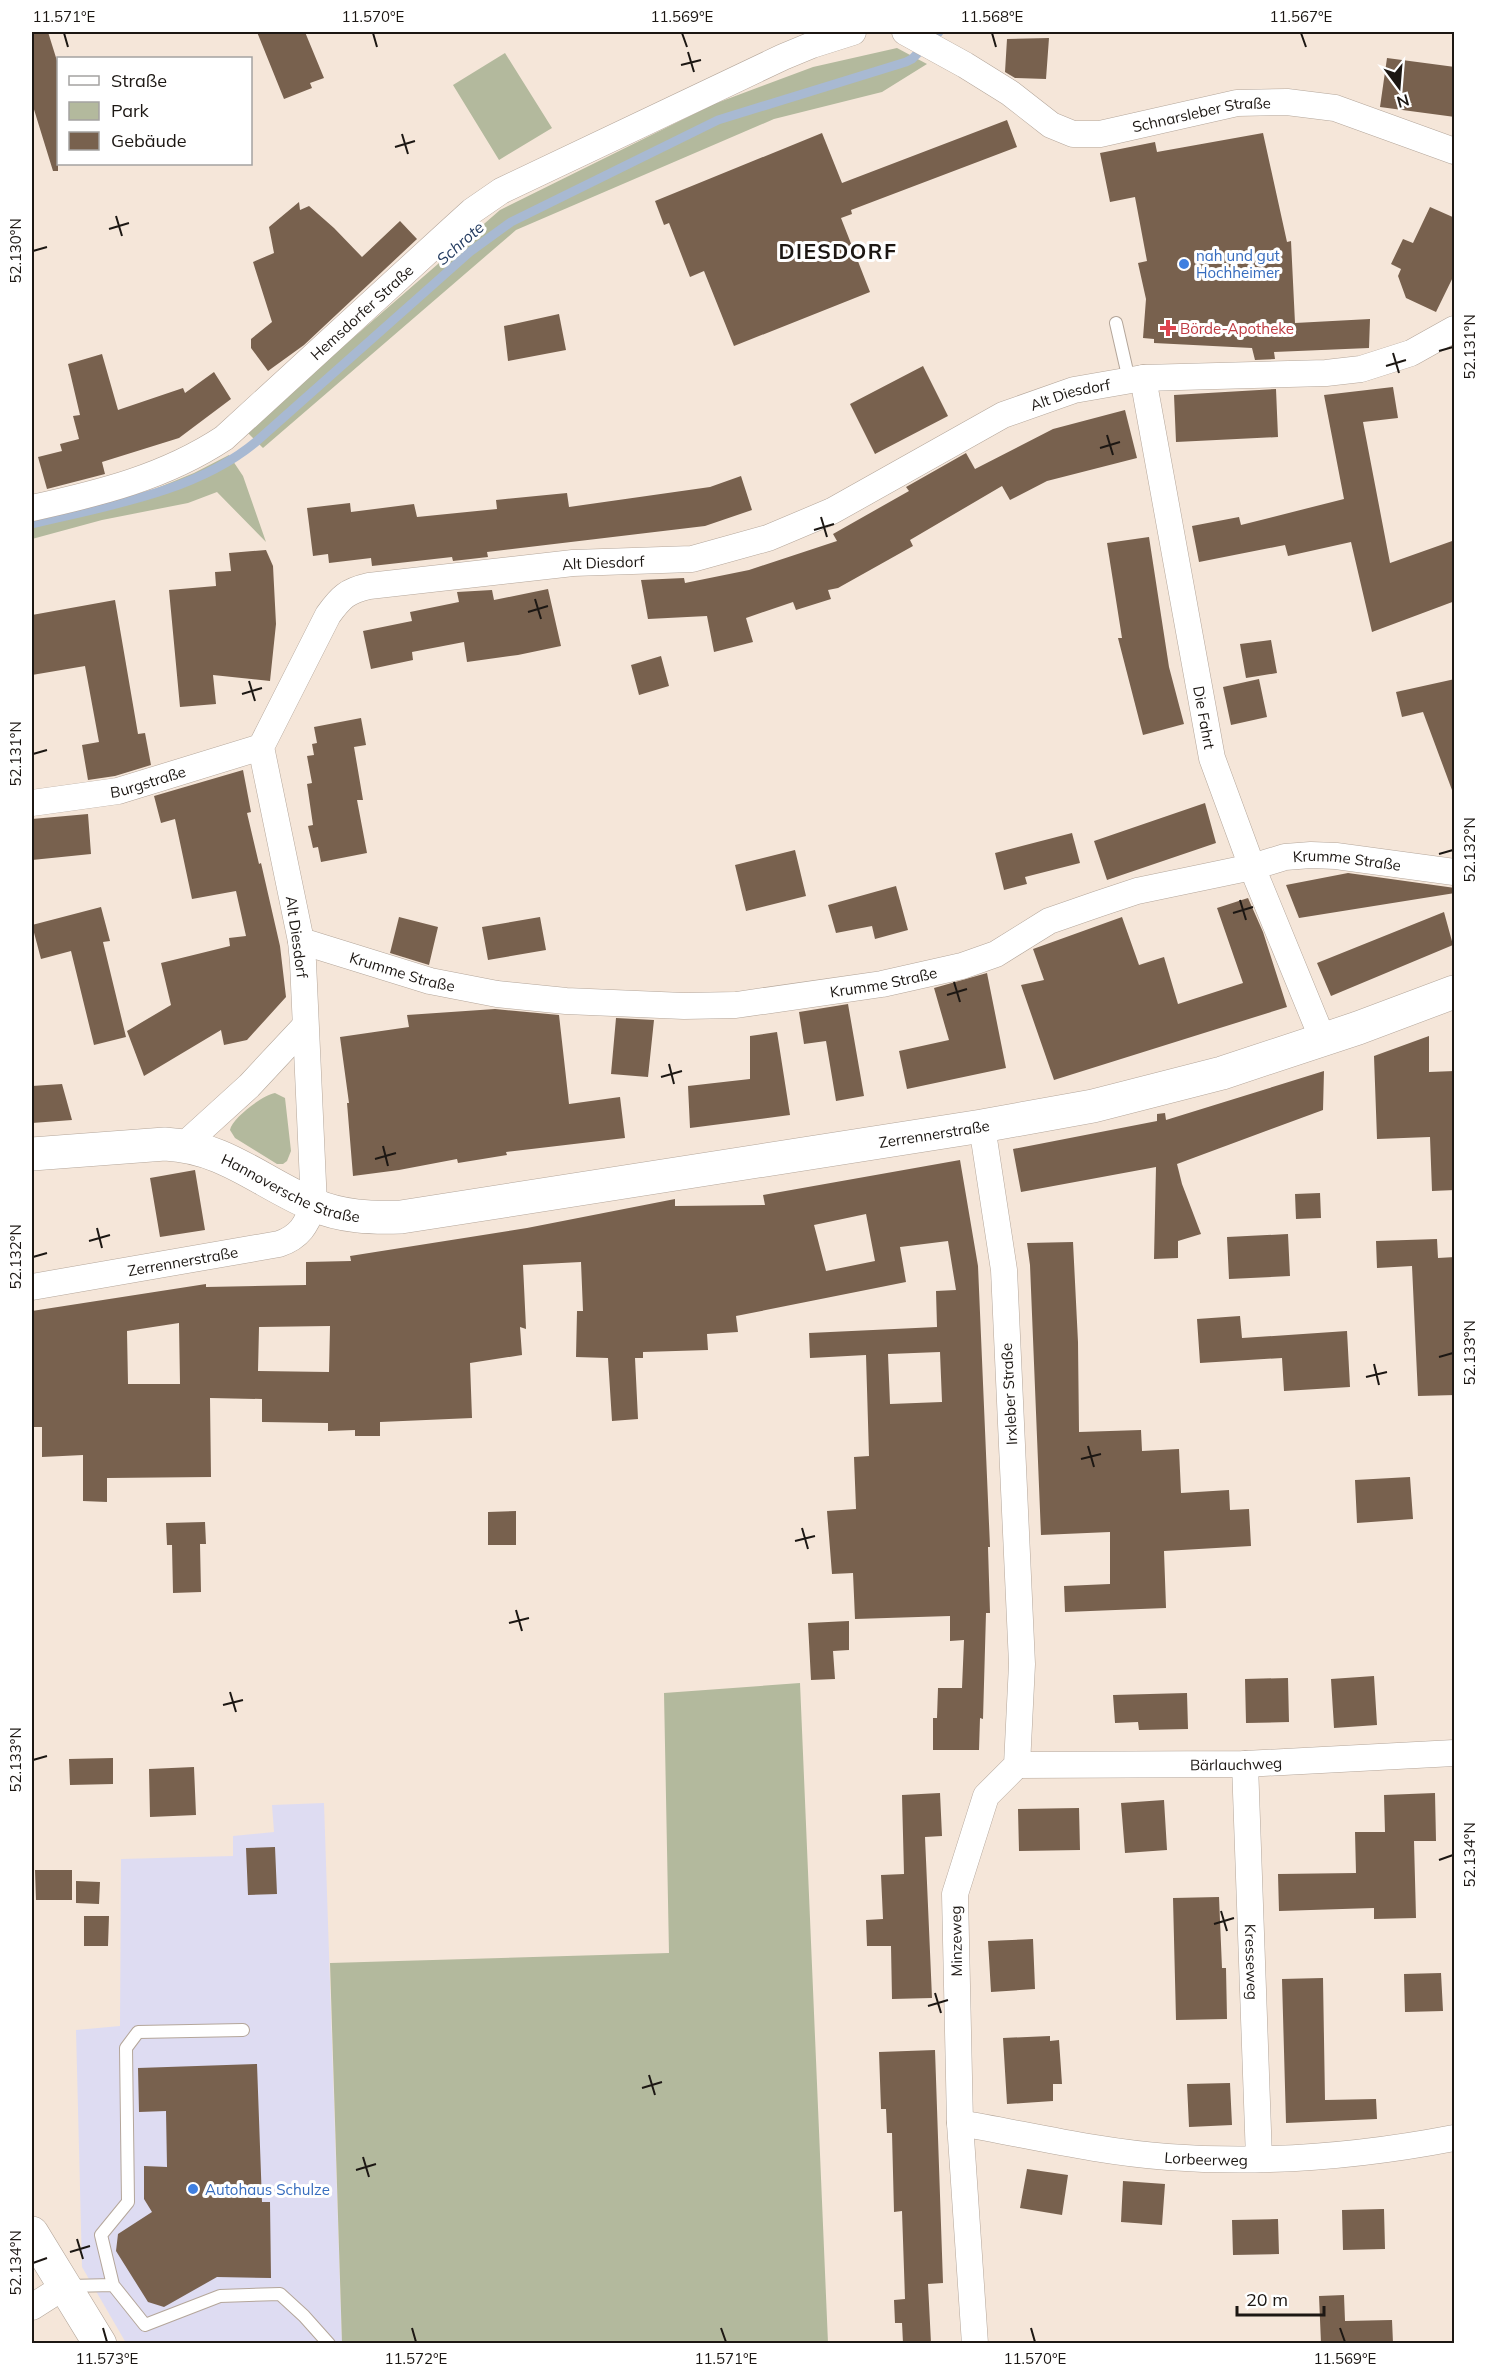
<svg xmlns="http://www.w3.org/2000/svg" width="1486" height="2375" font-family="Mulish,sans-serif">
<rect width="100%" height="100%" fill="#f5e6d9"/>
<path fill="#dedcf2" d="M324,1803L342,2343H126L82,2267L76,2030L120,2026L121,1859L233,1856V1836L274,1832L272,1805Z"/>
<path fill="#b3b99d" d="M897,48L927,64L882,92L774,119L516,230L263,448L246,431L500,210L714,104L813,67Z
M505,53L552,128L499,160L453,85Z
M229,455L243,476L266,542L217,492L188,503L102,520L32,539V519L150,491L194,473Z
M275,1093L285,1098L291,1151L287,1161L283,1164H277L235,1138L230,1130C232,1118 263,1095 275,1093Z
M800,1683L828,2343H342L330,1963L669,1953L664,1693Z"/>
<g fill="none" stroke-linecap="round" stroke-linejoin="round">
<path stroke="#a8b9d2" stroke-width="9" d="M32,524C106,506 197,492 257,441L471,251L511,222L718,120L906,62L912,59L939,32"/>
</g>
<path fill="#78614e" fill-rule="evenodd" d="M32,32H48L58,64V171H53L32,103Z
M257,32H305L324,78L310,83L312,88L284,99Z
M1049,38L1046,79L1015,78L1005,72L1007,39Z
M1387,58L1455,67V117L1380,107Z
M1007,120L1017,147L851,210L852,214L841,218L870,292L734,346L704,271L690,277L669,223L664,225L655,201L822,133L842,183Z
M1263,133L1287,242L1291,241L1295,323L1370,319L1369,348L1274,352L1275,359L1255,360L1252,348L1154,343V339L1143,338L1146,299L1138,263L1147,261L1135,197L1110,202L1100,153L1155,142L1157,152Z
M299,202L300,210L309,206L334,228L362,257L400,221L417,239L304,345L268,371L251,348V339L272,322L253,262L274,253L269,227Z
M1430,207L1455,218V273L1436,312L1406,298L1398,276L1401,269L1391,264L1403,239L1413,243Z
M559,314L566,350L508,361L504,326Z
M102,354L118,410L183,388L185,393L214,372L231,399L179,438L102,462L105,474L47,489L38,457L62,451L60,444L79,439L73,416L80,415L68,364Z
M923,366L948,416L875,454L850,404Z
M1393,387L1398,418L1363,422L1390,563L1455,540V601L1372,632L1351,542L1288,556L1285,545L1199,562L1192,526L1239,517L1241,525L1344,499L1324,395Z
M1276,389L1278,437L1176,442L1174,395Z
M1125,410L1137,458L1047,481L1010,500L1002,486L910,540L913,546L838,588L828,590L831,599L796,610L793,602L746,618L753,642L714,652L707,616L648,619L641,580L684,578L685,583L749,570L837,541L833,534L909,491L906,487L966,453L975,469L1053,429Z
M741,476L752,510L705,526L487,552L488,557L453,561L452,557L372,566L371,558L329,563L328,554L313,556L307,508L350,503L351,512L414,504L417,517L497,509L496,500L567,493L569,507L710,487Z
M1149,537L1169,667L1184,724L1143,735L1118,638H1122L1107,543Z
M266,550L273,566L276,624L270,681L213,675L216,704L180,707L169,590L216,586L215,572L231,571L229,553Z
M548,589L561,646L518,655L467,662L464,642L412,652L413,660L371,669L363,631L412,621L410,612L459,602L457,592L492,590L494,600Z
M115,600L138,734L145,733L151,765L115,776L88,780L82,745L99,742L85,666L32,675V615Z
M1271,640L1277,673L1246,678L1240,644Z
M661,656L669,686L639,695L631,665Z
M1259,679L1267,717L1231,725L1223,687Z
M1455,679V790H1452L1423,712L1402,717L1396,692Z
M361,718L366,745L354,747L363,800H357L367,853L321,862L318,847L313,848L308,826L313,825L307,784L312,783L307,756L314,755L312,744L317,743L314,727Z
M243,770L251,812L247,813L259,864L261,863L280,946L286,997L247,1040L224,1045L221,1030L144,1076L127,1031L171,1005L161,963L230,946L229,938L246,936L236,891L192,899L175,819L161,823L154,796Z
M1205,803L1216,843L1107,880L1094,841Z
M88,814L91,854L32,860V819Z
M1072,833L1080,863L1025,877L1027,884L1004,890L995,853Z
M795,850L806,896L746,911L735,865Z
M1348,873L1455,888V893L1299,918L1286,885Z
M896,886L908,930L875,939L872,926L836,933L828,905Z
M1248,898L1263,932L1287,1007L1054,1080L1021,985L1044,980L1033,949L1122,917L1139,965L1164,957L1178,1004L1243,983L1217,908Z
M101,907L110,941L103,942L126,1037L94,1045L71,951L41,959L32,925Z
M1444,912L1453,945L1331,996L1317,963Z
M399,917L438,927L429,965L390,953Z
M540,917L546,950L488,960L482,927Z
M987,973L1006,1068L907,1089L899,1051L949,1040L934,988Z
M848,1004L864,1096L836,1101L826,1041L804,1044L799,1012Z
M495,1009L559,1015L569,1104L620,1097L625,1138L506,1152L507,1155L458,1163L457,1159L399,1170L353,1176L347,1103H349L340,1037L409,1027L407,1015Z
M616,1018L654,1020L648,1077L611,1074Z
M777,1032L790,1115L690,1128L688,1086L750,1079V1036Z
M1429,1036V1072L1455,1071V1190L1432,1191L1430,1137L1377,1139L1374,1056Z
M1324,1071L1323,1110L1177,1164L1182,1184L1201,1234L1178,1241V1258L1154,1259L1156,1167L1021,1192L1013,1149L1157,1121V1114L1165,1113L1166,1120Z
M62,1084L72,1120L32,1123V1086Z
M960,1160L978,1266L990,1547H988L990,1613H986L983,1719L980,1718L979,1750H933V1718H937L938,1688H962L964,1640L950,1641V1616L855,1619L853,1573L832,1574L827,1511L856,1509L854,1457L869,1456L866,1355L810,1358L809,1333L937,1327L936,1291L956,1290L948,1241L900,1247L906,1282L736,1316L738,1332L707,1334L708,1350L643,1352V1358H635L638,1419L612,1421L608,1358L576,1357L577,1311H583L581,1262L523,1265L526,1329L520,1327L522,1355L470,1363L472,1418L380,1422V1436H355V1430L328,1431V1423L262,1422V1399L210,1398L211,1477L107,1478V1502L83,1501V1455L42,1457V1427H32V1311L206,1284V1287L306,1285V1262L351,1261L350,1256L527,1228L675,1199V1206L765,1205L763,1195ZM866,1214L875,1261L826,1271L814,1225ZM179,1323L180,1384H128L127,1331ZM330,1326L329,1372L258,1371L259,1327ZM940,1352L942,1402L890,1404L888,1354Z
M195,1170L205,1230L160,1237L150,1178Z
M1320,1193L1321,1218L1296,1219L1295,1194Z
M1288,1234L1290,1276L1229,1279L1227,1237Z
M1437,1239L1438,1258L1455,1257V1395L1418,1396L1412,1266L1377,1268L1376,1241Z
M1073,1242L1078,1342L1079,1432L1141,1430L1142,1451L1179,1449L1181,1493L1229,1490L1230,1510L1249,1509L1251,1546L1164,1551L1166,1608L1065,1612L1064,1586L1110,1584V1532L1041,1535L1030,1265L1027,1243Z
M1240,1316L1242,1338L1347,1331L1350,1387L1284,1391L1282,1358L1200,1363L1197,1319Z
M1410,1477L1413,1519L1357,1523L1355,1480Z
M516,1511V1545H488V1512Z
M205,1522L206,1544H200L201,1592L173,1593L172,1545H167L166,1523Z
M849,1621V1650L833,1651L835,1679L811,1680L808,1623Z
M1374,1676L1377,1725L1334,1728L1331,1679Z
M1288,1678L1289,1722L1246,1723L1245,1679Z
M1187,1693L1188,1729L1139,1730L1138,1722L1115,1723L1113,1695Z
M113,1758V1784L70,1785L69,1759Z
M194,1767L196,1815L150,1817L149,1769Z
M940,1793L942,1836L925,1837L932,1998L892,1999L891,1946H867L866,1920L883,1919L881,1875L904,1874L902,1795Z
M1435,1793L1436,1841H1414L1416,1918L1374,1919V1908L1279,1911L1278,1874L1356,1873L1355,1832H1385L1384,1795Z
M1164,1800L1167,1850L1125,1853L1121,1803Z
M1079,1808L1080,1850L1019,1851L1018,1809Z
M275,1847L277,1894L248,1895L246,1848Z
M35,1870H72V1900H36Z
M76,1881L100,1882L99,1904L76,1903Z
M1219,1897L1222,1968H1226L1227,2019L1176,2020L1173,1898Z
M84,1916H109L108,1946H84Z
M1033,1939L1035,1989L991,1992L988,1941Z
M1441,1973L1443,2011L1405,2012L1404,1974Z
M1323,1978L1325,2100L1376,2099L1377,2119L1286,2123L1282,1979Z
M1050,2036V2041L1059,2040L1062,2084H1053V2101L1007,2104L1003,2038Z
M935,2050L943,2283L928,2284L931,2343H903L902,2323H895L894,2300L905,2299L902,2211L894,2212L892,2133H887L886,2109H881L879,2052Z
M257,2064L262,2202H270L271,2278L217,2277L164,2307L148,2302L116,2251L118,2234L152,2212L144,2199V2166L167,2167L166,2111L139,2112L138,2068Z
M1230,2083L1232,2125L1189,2127L1187,2084Z
M1027,2169L1068,2175L1062,2215L1020,2208Z
M1123,2181L1165,2184L1162,2225L1121,2222Z
M1384,2209L1385,2249L1343,2250L1342,2210Z
M1278,2219L1279,2254L1233,2255L1232,2220Z
M1344,2295L1345,2321L1392,2320L1393,2343H1321L1319,2296Z"/>
<g fill="none" stroke-linecap="round" stroke-linejoin="round">
<defs>
<path id="service" d="M1116,323L1129,380
M113,2285L145,2325L220,2296L280,2294L304,2316L329,2344
M69,2286L113,2285L101,2235L128,2202L126,2048L138,2032L243,2030"/>
<g id="minor">
<path id="s1" d="M905,32L965,65L1010,93L1051,125L1073,134H1100L1237,103L1287,102L1335,108L1454,151"/>
<path id="s2" d="M1143,378L1212,758L1252,867L1323,1040"/>
<path id="s3" d="M32,508C100,493 165,477 224,438L450,231L472,211L501,191L783,57L812,45L853,32"/>
<path id="s4" d="M32,803L118,791L261,747"/>
<path id="s5" d="M301,941L430,981L497,994L566,1001L684,1006L736,1005L882,984L962,966L996,954L1049,921L1098,904L1137,891L1252,867L1285,857L1311,855L1336,856L1454,872"/>
<path d="M184,1145L249,1086L305,1026"/>
<path id="s6" d="M32,1287L279,1244C300,1237 306,1225 314,1205L303,962L301,941L261,747L328,615C341,597 347,591 369,586L573,563L692,559L768,538L832,511L1003,415L1074,390L1143,378L1326,373L1361,369L1411,353L1454,329"/>
<path id="s7" d="M1245,1764L1259,2159"/>
<path id="s8" d="M1017,1765L1245,1764L1454,1753"/>
<path id="s9" d="M960,2123C1029,2135 1098,2152 1168,2157C1263,2164 1361,2156 1454,2138"/>
<path d="M32,2307L65,2286"/>
<path d="M975,2344L960,2123L955,1894L986,1796L1017,1765L1022,1664L1004,1270L982,1126"/>
</g>
<g id="secondary">
<path id="s10" d="M32,1154L165,1144C226,1147 261,1183 314,1205C342,1217 371,1218 401,1217L982,1126L1093,1106L1222,1073L1358,1028L1454,992"/>
<path d="M32,2233L100,2344"/>
</g>
</defs>
<use href="#service" stroke="#b4a69a" stroke-width="14"/>
<use href="#minor" stroke="#b4a69a" stroke-width="27"/>
<use href="#secondary" stroke="#b4a69a" stroke-width="34"/>
<use href="#service" stroke="#fff" stroke-width="12"/>
<use href="#minor" stroke="#fff" stroke-width="26"/>
<use href="#secondary" stroke="#fff" stroke-width="33"/>
</g>
<path fill="none" stroke="#1c1713" stroke-width="2" d="M64,33L68,47M373,33L377,47M682,33L687,47M992,33L996,47M1301,33L1306,47M688,52L694,72M681,65L701,60M402,134L408,154M395,147L415,141M116,216L122,236M109,229L129,223M33,251L47,247M1439,351L1453,347M1393,353L1399,373M1386,366L1406,360M1107,435L1113,455M1100,448L1120,442M821,517L827,537M814,530L834,524M535,599L541,619M528,612L548,606M249,681L255,701M242,694L262,688M33,754L47,750M1439,854L1453,850M1240,900L1246,920M1233,913L1253,907M954,982L960,1002M947,995L967,989M669,1064L674,1084M661,1077L682,1071M383,1146L388,1166M375,1159L396,1153M97,1228L102,1248M89,1241L110,1235M33,1257L47,1253M1439,1357L1453,1353M1374,1364L1379,1385M1366,1377L1387,1372M1088,1446L1094,1467M1081,1459L1101,1454M802,1528L808,1549M795,1541L815,1536M516,1610L522,1631M509,1623L529,1618M230,1692L236,1712M223,1705L243,1700M33,1760L47,1756M1439,1860L1453,1855M1221,1911L1227,1931M1214,1924L1234,1918M935,1993L941,2013M928,2006L948,2000M649,2075L655,2095M642,2088L662,2082M363,2157L369,2177M356,2170L376,2164M77,2239L83,2259M70,2252L90,2246M33,2263L47,2258M103,2328L107,2342M412,2328L416,2342M721,2328L726,2342M1031,2328L1035,2342M1340,2328L1345,2342"/>
<g fill="#3f7fe0" stroke="#fff" stroke-width="2">
<circle cx="1184" cy="264" r="6"/>
<circle cx="193" cy="2189" r="6"/>
</g>
<path fill="#e0444e" stroke="#fff" stroke-width="2" d="M1165 319h6v6h6v6h-6v6h-6v-6h-6v-6h6z"/>
<g text-anchor="middle" dominant-baseline="central" stroke-width="6" stroke-linejoin="round" paint-order="stroke">
<g font-size="15" fill="#1c1713" stroke="#fff">
<text stroke="none"><textPath href="#s1" startOffset="328">Schnarsleber Straße</textPath></text>
<text stroke="none"><textPath href="#s3" startOffset="392">Hemsdorfer Straße</textPath></text>
<text stroke="none"><textPath href="#s6" startOffset="1707">Alt Diesdorf</textPath></text>
<text stroke="none"><textPath href="#s6" startOffset="1203">Alt Diesdorf</textPath></text>
<text stroke="none"><textPath href="#s2" startOffset="345">Die Fahrt</textPath></text>
<text stroke="none"><textPath href="#s4" startOffset="118">Burgstraße</textPath></text>
<text stroke="none"><textPath href="#s5" startOffset="1078">Krumme Straße</textPath></text>
<text transform="translate(297 937) rotate(82)">Alt Diesdorf</text>
<text stroke="none"><textPath href="#s5" startOffset="106">Krumme Straße</textPath></text>
<text stroke="none"><textPath href="#s5" startOffset="592">Krumme Straße</textPath></text>
<text stroke="none"><textPath href="#s10" startOffset="924">Zerrennerstraße</textPath></text>
<text stroke="none"><textPath href="#s10" startOffset="268">Hannoversche Straße</textPath></text>
<text stroke="none"><textPath href="#s6" startOffset="153">Zerrennerstraße</textPath></text>
<text transform="translate(1009 1394) rotate(-93)">Irxleber Straße</text>
<text stroke="none"><textPath href="#s8" startOffset="219">Bärlauchweg</textPath></text>
<text transform="translate(956 1941) rotate(-91)">Minzeweg</text>
<text stroke="none"><textPath href="#s7" startOffset="198">Kresseweg</textPath></text>
<text stroke="none"><textPath href="#s9" startOffset="249">Lorbeerweg</textPath></text>
</g>
<g font-size="15" fill="#366cbe" stroke="#fff" text-anchor="start">
<text x="1196" y="255">nah und gut<tspan x="1196" dy="17">Hochheimer</tspan></text>
<text x="205" y="2189">Autohaus Schulze</text>
</g>
<g font-size="15" fill="#be3a42" stroke="#fff" text-anchor="start">
<text x="1180" y="328">Börde-Apotheke</text>
</g>
<g font-size="16" font-style="italic" fill="#233b60" stroke="#fff">
<text transform="translate(460 243) rotate(-41)">Schrote</text>
</g>
<g font-size="21" font-weight="bold" letter-spacing="1.5" fill="#1c1713" stroke="#fff">
<text x="838" y="251">DIESDORF</text>
</g>
</g>
<rect width="1486" height="2375" fill="none" stroke="#ffffff" stroke-width="66"/>
<rect x="57" y="57" width="195" height="108" fill="#ffffff" stroke="#a4a2a1" stroke-width="1.5"/>
<rect x="69" y="76" width="30" height="9" fill="#ffffff" stroke="#a4a2a1" stroke-width="1.5"/>
<text x="111" y="87" font-size="18" fill="#1c1713">Straße</text>
<rect x="69" y="102" width="30" height="18" fill="#b3b99d" stroke="#a4a2a1" stroke-width="1.5"/>
<text x="111" y="117" font-size="18" fill="#1c1713">Park</text>
<rect x="69" y="132" width="30" height="18" fill="#78614e" stroke="#a4a2a1" stroke-width="1.5"/>
<text x="111" y="147" font-size="18" fill="#1c1713">Gebäude</text>
<g transform="translate(1399 87) rotate(164)" stroke="#ffffff" stroke-width="4.5" paint-order="stroke">
<path d="M0-4.5L10 22L0 15L-10 22Z" fill="#1c1713"/>
<text y="-9" font-size="16" font-weight="bold" text-anchor="middle" fill="#1c1713">N</text>
</g>
<path d="M1237 2306v9h87v-9" fill="none" stroke="#1c1713" stroke-width="3"/>
<text x="1246" y="2306" font-size="18" fill="#1c1713" stroke="#ffffff" stroke-width="4.5" paint-order="stroke">20 m</text>
<rect x="33" y="33" width="1420" height="2309" fill="none" stroke="#1c1713" stroke-width="2"/>
<g font-size="15" text-anchor="middle" fill="#1c1713">
<text x="64" y="22">11.571°E</text>
<text x="373" y="22">11.570°E</text>
<text x="682" y="22">11.569°E</text>
<text x="992" y="22">11.568°E</text>
<text x="1301" y="22">11.567°E</text>
<text transform="translate(16 251) rotate(-90)" y="5">52.130°N</text>
<text transform="translate(1470 347) rotate(-90)" y="5">52.131°N</text>
<text transform="translate(16 754) rotate(-90)" y="5">52.131°N</text>
<text transform="translate(1470 850) rotate(-90)" y="5">52.132°N</text>
<text transform="translate(16 1257) rotate(-90)" y="5">52.132°N</text>
<text transform="translate(1470 1353) rotate(-90)" y="5">52.133°N</text>
<text transform="translate(16 1760) rotate(-90)" y="5">52.133°N</text>
<text transform="translate(1470 1855) rotate(-90)" y="5">52.134°N</text>
<text transform="translate(16 2263) rotate(-90)" y="5">52.134°N</text>
<text x="107" y="2364">11.573°E</text>
<text x="416" y="2364">11.572°E</text>
<text x="726" y="2364">11.571°E</text>
<text x="1035" y="2364">11.570°E</text>
<text x="1345" y="2364">11.569°E</text>
</g>
</svg>
